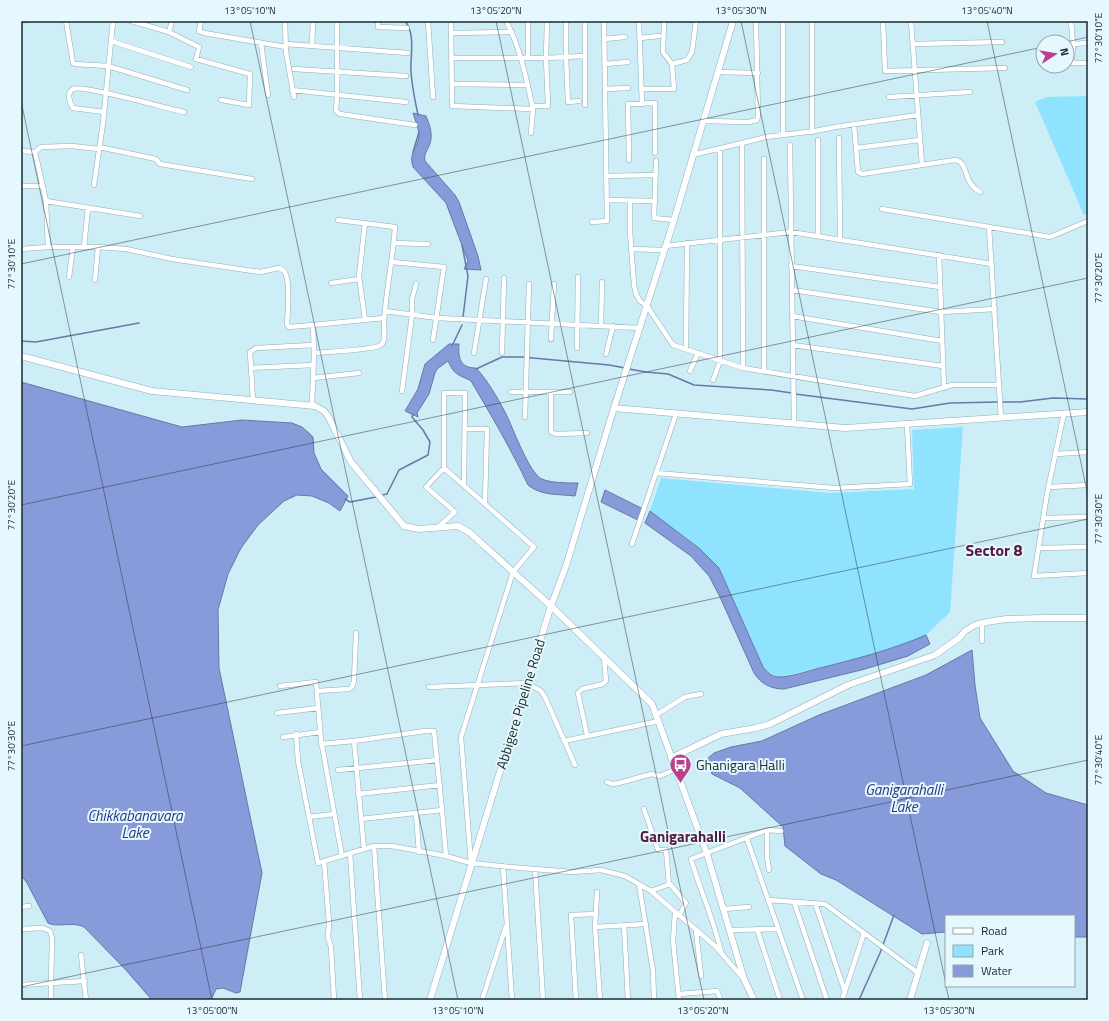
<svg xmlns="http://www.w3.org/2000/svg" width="1109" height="1021" font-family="'Titillium Web',sans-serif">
<rect width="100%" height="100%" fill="#cdedf7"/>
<path fill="#8fe3fe" d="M1088,96V214L1084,215L1035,102L1047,97Z
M963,427L950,612L926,635L901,646L865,657L793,674L777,677L768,673L763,667L700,549L650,511L661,478L830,493L914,489L912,430Z"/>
<path fill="#879bda" stroke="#6778a6" d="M413,113L426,116C429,123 432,131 431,139C430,148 423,153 425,161L455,195L459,202L478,256L481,270L464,269L468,261L446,203L413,167C408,153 418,148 419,136C419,128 415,120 413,113Z
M449,344H459C458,358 460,368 476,368C488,381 497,397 505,412C512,425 529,474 542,479C550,483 569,483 578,483L575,496C559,494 541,496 528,485C511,449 491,415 471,381C467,378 463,378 459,375C453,372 451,367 448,361L437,369L435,373L429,394L417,413L418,417L405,411L418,389L425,364Z
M21,382L182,427L242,420L292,423L302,427L310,434L313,437L314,453L321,469L348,496L340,511L329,503L312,496L297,495L284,501L258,525L241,548L228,574L218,610L219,668L262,873L240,992L236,993L223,988L216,989L211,1000H152L125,969L84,927C72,921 57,928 48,923L27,883L21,875Z
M605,490L643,509L640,521L601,502Z
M650,511L700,549L719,568L763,667C767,672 772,677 778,677C792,677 807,671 820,668C856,659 891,650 926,635L930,644L908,656L865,669L784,689C771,689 761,684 754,673L720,597L709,576L691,556L645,523Z
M972,650L975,685L980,718L1013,771L1046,793L1088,805V937H1074V916H946V932L922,934L836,880L821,874L785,846L783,827L740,788L712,774L707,759L714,753L731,747L762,741L819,715L926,675Z"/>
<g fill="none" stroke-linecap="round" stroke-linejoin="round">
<path stroke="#6778a6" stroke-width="1.5" d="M405,21C416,34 410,57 411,72C412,87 415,101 418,115
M413,152L419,132
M462,245L468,276L463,317
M21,341L36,342L139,323
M452,346L462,325
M476,369L502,357H522L609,365L625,368
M629,369L646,372L668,374L694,385L771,390L792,393
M795,394L912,409L950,403L998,402
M1002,402H1020L1053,398L1088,399
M382,495L387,494L399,470L428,455L430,442L423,430L412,417L413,414
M345,499L350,502L376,497
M859,1000L880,953L894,915"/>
<defs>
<path id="street" d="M66,21L73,63L75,64L108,66L187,90
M131,21L169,32L172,21
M201,21L199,31L204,33L286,47
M285,21L286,52L294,97
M337,21C336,51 339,81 336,111L340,114L415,125
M378,21V27L407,28
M428,21L433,97
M451,21L452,106L533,109C526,78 521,49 506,21
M528,21V57
M566,21V57L568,102L579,101
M585,21V105
M639,21L642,104
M812,21V132
M883,21L885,71L1005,68
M911,21L922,165
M1071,21L1073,44L1072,63H1088
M169,32L199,47L196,59L250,74L249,105L221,100
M451,33L512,32
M640,38L659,36
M604,39L625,37
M111,41L191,67
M261,43L268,95
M286,44L408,53
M913,44L1002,42
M1073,44L1088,43
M312,45L313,21
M452,58H546L547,21
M605,64L628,62
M672,64L687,60L692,52L696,21
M294,69L406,76
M718,72L758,73
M452,84L528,85
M605,89L628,88
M641,89H674L672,64L663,52L664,21
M292,90L406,102
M889,97L970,92
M533,106H548L546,58L584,56
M104,112L73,108C70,103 66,93 73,89C81,84 169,109 184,112
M703,121L749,122L757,120L758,116L756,21
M854,124L858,172L862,174L955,160C965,161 965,173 969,181C972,186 975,189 980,192
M531,133L533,109
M783,135V21
M839,138L840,239
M818,140V236
M742,143L766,137L815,131L835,127L918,115
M790,145L794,424
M99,147L156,159L160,164L252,179
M856,148L920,140
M21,151L35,152L46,201L48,247
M35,152L41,147L72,146L99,149
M764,159V371
M629,160L628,104L655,103V153
M656,161L654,218L674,220
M607,176L655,175
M94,185L103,123L113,21
M21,186H43
M607,200L655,201
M46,201L140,216
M630,201V231L634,285L636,294L640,301L647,306L673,345L743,368L742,143L692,155
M882,209L1050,237L1088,221
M592,222L607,221L604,21
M989,227L1001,418
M394,243L428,244
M665,246L791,232L992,264
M84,247L88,208
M21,249L48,247H98L126,249L172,259L260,272L279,268C282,269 285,271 286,275C290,286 288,311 287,324L289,327L313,325
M631,249L664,250
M939,255L944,388
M392,262L444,267L433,340
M791,266L940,287
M69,277L73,247
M95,280L98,247
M331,283L359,279
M792,290L941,312L995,309
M385,311L437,318L639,328
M792,316L942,341
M365,320L359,276L365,223
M601,326L602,282
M551,339L554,284
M793,345L943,366
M577,348L578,277
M686,349L687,243
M314,353L313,325L384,318
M474,353L486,279
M502,353L504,278
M606,354L613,326
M251,368L313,365
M743,368L915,396L952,385H999
M690,371L698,353
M313,378L359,373
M713,380L720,361V148
M402,391L412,315V299L416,284
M511,392H570
M551,392V432L556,434L587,433
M253,400L250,352L256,348L313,345
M312,405L314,353C324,352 375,350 381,345C386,342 384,327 384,322C386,290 393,259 395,227L338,220
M1064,413L1047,494L1034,576L1088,573
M525,417L529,284
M465,429H487L485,503
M1056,454L1088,452
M444,468V393H465L464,485
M656,473L834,488L910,484L907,424
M1049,487L1088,485
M1044,518L1088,517
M437,528L455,512L426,487L444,468L534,547L513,572L461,737L471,863
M632,544L676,414
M1039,548L1088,547
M982,641V623
M280,686L316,682L321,740L342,856
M429,687L527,683L541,691L545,697L575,765
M317,691L349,689L352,687L354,681L356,633
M277,713L318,708
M656,715L685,697L701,694
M296,734L298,761L318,863L364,849L374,846H392L446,856L471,863L521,868L572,872L601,870L625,876L651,891L715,946L742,977
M587,735L578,693L582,689L603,684L606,681L604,658
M283,737L320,732
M354,741L425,731H434L442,810L446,856
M564,741L659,721
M321,744L354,741L364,849
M338,770L437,760
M607,782L612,784L619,783L651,774L660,776L676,769
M358,794L440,785
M644,809L658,850H666L669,885
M416,813L419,852
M309,817L334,814
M361,819L442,810
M767,830V857L769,870
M747,839L803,1000
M374,846L385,1000
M350,853L360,1000
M324,861L329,923L328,937L331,947L334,1000
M503,866L512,1000
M535,869L543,1000
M639,884L653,971L654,1000
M651,891L670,884L686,903L679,916
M597,892L595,927L600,1000
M768,900L825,904L918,973
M794,902L827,1000
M815,903L845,992
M21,907L29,906
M724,909L749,907
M675,912L673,941L679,1000
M624,925L628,1000
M595,927L646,924
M21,929L43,928L50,931L52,938L51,983L85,981
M757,929L780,1000
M730,930L778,929
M696,931L701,976
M721,952C714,920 700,890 691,859L767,830L781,831
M81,955L86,1000
M21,985L51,983V1000
M679,994L717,991L721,1000
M482,1000L506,926
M576,1000L571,915L596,914
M842,1000L864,933"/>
<path id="secondary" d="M21,356L152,391L315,406L324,411L328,416L351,462L404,526L419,529L458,526L469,532L551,606L652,704L707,854L744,979L754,1000
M614,408L845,428L1088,412
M671,758L721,734L756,728L770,724L848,685L935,655L959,638L965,631L975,625L987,622L1006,619L1041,618H1088
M430,1000L527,683L551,606L566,566L613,411L674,220L733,21
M910,1000L927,943"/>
</defs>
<use href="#street" stroke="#90aeb8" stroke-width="5.5"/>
<use href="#secondary" stroke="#90aeb8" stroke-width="7"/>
<use href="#street" stroke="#fff" stroke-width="4.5"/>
<use href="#secondary" stroke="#fff" stroke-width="6"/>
</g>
<path fill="none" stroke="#1c282c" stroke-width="1" stroke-opacity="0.45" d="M250,21L458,1000M496,21L704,1000M741,21L946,984M987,21L1088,496M21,23L32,21M1066,42L1088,37M21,101L212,1000M21,264L1043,47M21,505L1088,278M21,746L1088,519M946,986L949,1000M21,987L1088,760"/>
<defs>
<symbol id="bus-pin" viewBox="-11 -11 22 30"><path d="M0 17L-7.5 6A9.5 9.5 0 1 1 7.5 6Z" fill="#bc3f8e" stroke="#e5f8fe"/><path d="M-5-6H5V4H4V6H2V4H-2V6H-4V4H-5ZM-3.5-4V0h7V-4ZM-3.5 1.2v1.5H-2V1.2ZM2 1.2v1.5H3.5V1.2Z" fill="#fff"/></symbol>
</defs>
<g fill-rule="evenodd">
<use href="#bus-pin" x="668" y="752" width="25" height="34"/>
</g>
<g text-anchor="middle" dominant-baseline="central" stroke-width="4" stroke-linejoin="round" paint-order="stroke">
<g font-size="14" fill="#1c282c" stroke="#e5f8fe">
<text transform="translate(520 704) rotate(-73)">Abbigere Pipeline Road</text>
</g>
<g font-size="14" fill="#1c282c" stroke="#e5f8fe" text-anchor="start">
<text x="696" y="764">Ghanigara Halli</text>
</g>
<g font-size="15" font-style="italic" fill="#263580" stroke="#e5f8fe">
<text x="904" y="789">Ganigarahalli<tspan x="904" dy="17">Lake</tspan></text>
<text x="135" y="815">Chikkabanavara<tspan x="135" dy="17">Lake</tspan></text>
</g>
<g font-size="15" font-weight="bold" fill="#571b41" stroke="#e5f8fe">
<text x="683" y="836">Ganigarahalli</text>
</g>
<g font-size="16" font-weight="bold" fill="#571b41" stroke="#e5f8fe">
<text x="994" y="550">Sector 8</text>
</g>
</g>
<rect width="1109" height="1021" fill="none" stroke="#e5f8fe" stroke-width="44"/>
<rect x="945" y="915" width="130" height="72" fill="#e5f8fe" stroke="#95a5aa"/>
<rect x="953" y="928" width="20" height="6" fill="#ffffff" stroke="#95a5aa"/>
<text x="981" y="935" font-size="12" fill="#1c282c">Road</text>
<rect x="953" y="945" width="20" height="12" fill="#8fe3fe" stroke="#95a5aa"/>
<text x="981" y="955" font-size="12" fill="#1c282c">Park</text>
<rect x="953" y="965" width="20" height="12" fill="#879bda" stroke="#95a5aa"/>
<text x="981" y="975" font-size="12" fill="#1c282c">Water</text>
<g transform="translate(1055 54) rotate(78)"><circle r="19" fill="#e5f8fe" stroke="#95a5aa"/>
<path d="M0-3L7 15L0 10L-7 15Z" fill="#bc3f8e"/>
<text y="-6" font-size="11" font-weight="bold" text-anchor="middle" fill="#1c282c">N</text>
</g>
<rect x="22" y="22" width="1065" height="977" fill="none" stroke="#1c282c" stroke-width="1.5"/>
<g font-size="10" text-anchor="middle" fill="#1c282c">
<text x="250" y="14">13°05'10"N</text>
<text x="496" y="14">13°05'20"N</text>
<text x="741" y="14">13°05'30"N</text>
<text x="987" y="14">13°05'40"N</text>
<text transform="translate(1098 38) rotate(-90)" y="4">77°30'10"E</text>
<text transform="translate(11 264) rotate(-90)" y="4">77°30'10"E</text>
<text transform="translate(1098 278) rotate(-90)" y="4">77°30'20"E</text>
<text transform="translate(11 505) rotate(-90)" y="4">77°30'20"E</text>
<text transform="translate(1098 519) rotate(-90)" y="4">77°30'30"E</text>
<text transform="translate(11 746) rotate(-90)" y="4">77°30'30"E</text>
<text transform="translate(1098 760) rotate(-90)" y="4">77°30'40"E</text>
<text x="212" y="1014">13°05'00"N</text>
<text x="458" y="1014">13°05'10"N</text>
<text x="703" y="1014">13°05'20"N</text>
<text x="949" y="1014">13°05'30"N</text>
</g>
</svg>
